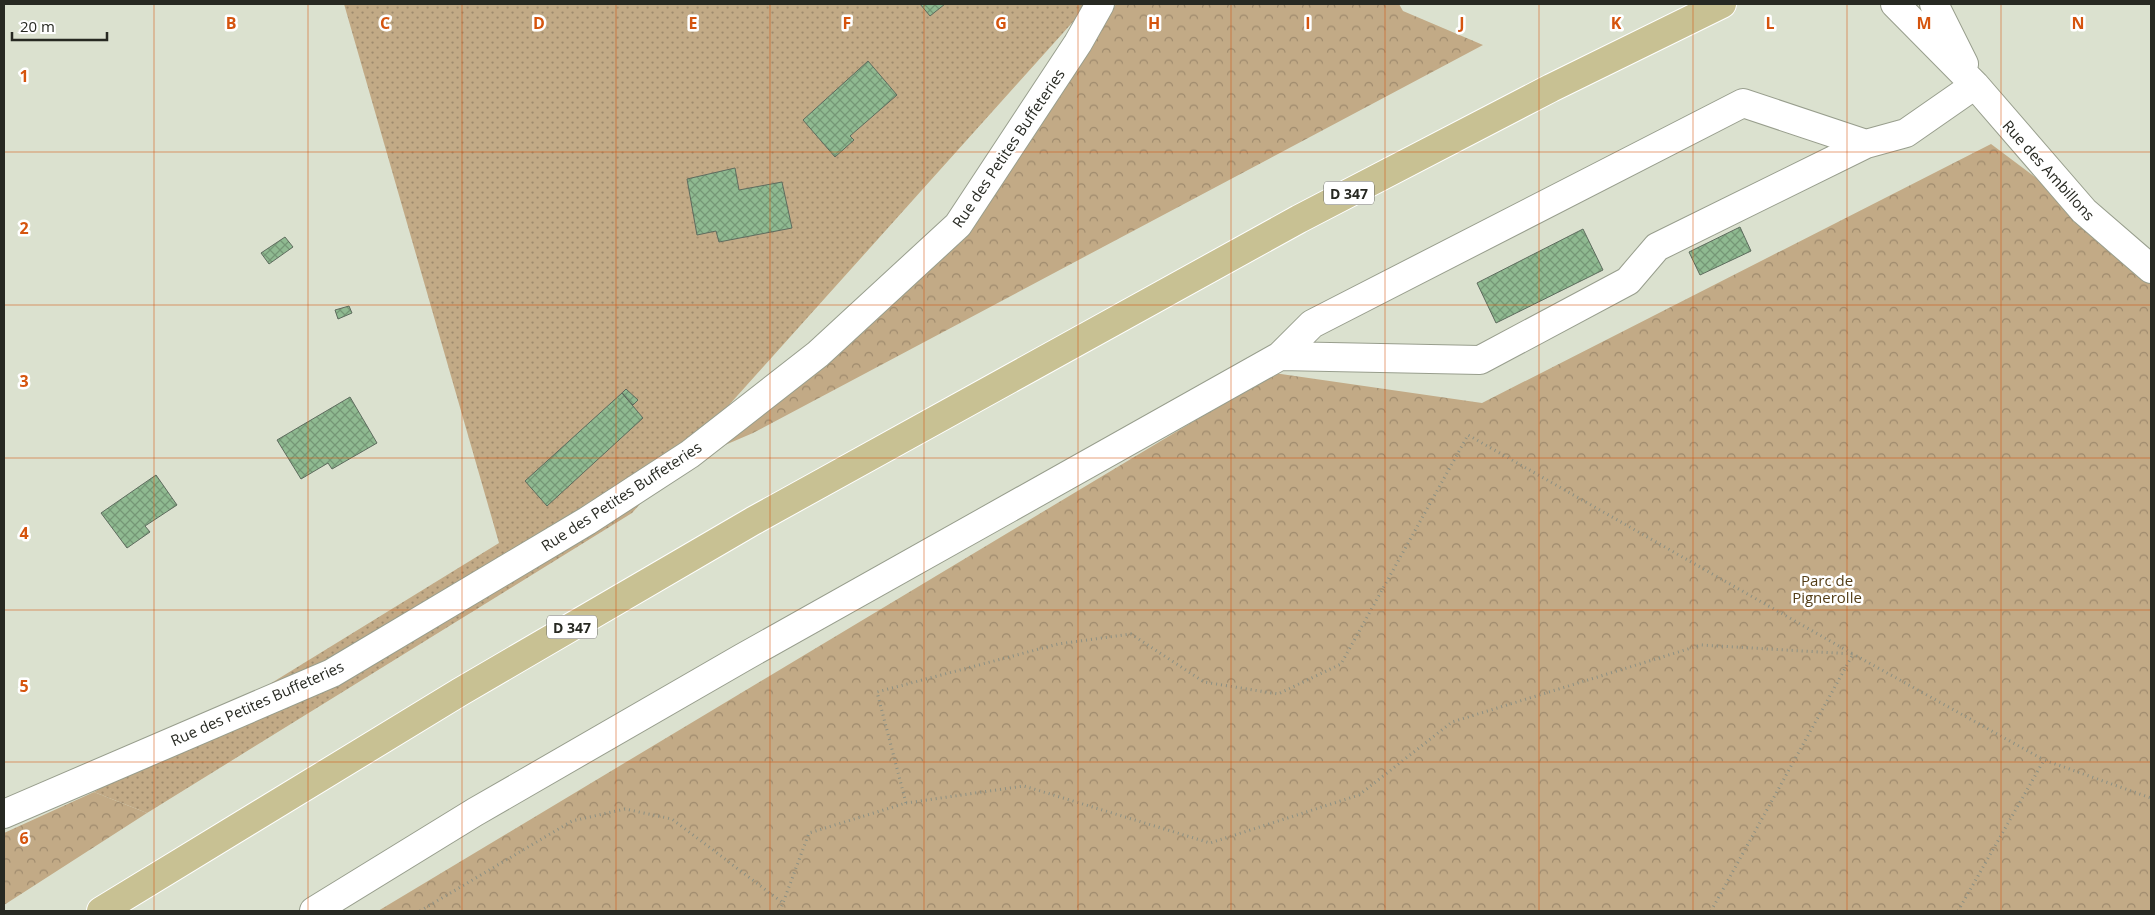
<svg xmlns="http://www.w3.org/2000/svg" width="2155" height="915" font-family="'Open Sans',sans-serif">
<defs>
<pattern id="grass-dots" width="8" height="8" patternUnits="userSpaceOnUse" patternTransform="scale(1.25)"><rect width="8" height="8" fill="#c2aa86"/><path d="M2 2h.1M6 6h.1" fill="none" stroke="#9e8a6d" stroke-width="1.8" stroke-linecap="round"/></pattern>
<pattern id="forest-crowns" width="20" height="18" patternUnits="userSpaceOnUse" patternTransform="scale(1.25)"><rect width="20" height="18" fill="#c2aa86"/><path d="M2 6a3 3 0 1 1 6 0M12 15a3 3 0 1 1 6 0" fill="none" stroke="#9e8a6d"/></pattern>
<pattern id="building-cross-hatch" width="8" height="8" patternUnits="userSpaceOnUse" patternTransform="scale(1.25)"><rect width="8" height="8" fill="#8fba91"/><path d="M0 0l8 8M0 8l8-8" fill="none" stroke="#759776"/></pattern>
</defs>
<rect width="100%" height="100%" fill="#dbe1cf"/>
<path fill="url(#grass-dots)" d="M344,4H1089L632,513L147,813L94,792L499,543Z"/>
<path fill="url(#forest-crowns)" d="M1116,4H1399L1403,11L1483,45L753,433L711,451L962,241L1095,42Z
M1991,144L2151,264V911H378L1274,373L1482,403Z
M94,792L147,813L4,905V833Z"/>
<path fill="url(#building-cross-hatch)" stroke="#5e6c5e" d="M920,4H945L930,16Z
M868,61L897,95L850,136L854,140L835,157L803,120Z
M735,168L739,190L782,182L792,228L719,242L716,231L697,235L687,179Z
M1740,227L1751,251L1700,275L1689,252Z
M1583,229L1603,270L1496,323L1477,283Z
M285,237L293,247L269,264L261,253Z
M349,306L352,313L338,319L335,310Z
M626,389L638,400L633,405L622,393Z
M622,393L643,418L547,506L525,481Z
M350,397L377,443L332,469L328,463L301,479L277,440Z
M156,475L177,505L145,526L150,532L127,548L101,513Z"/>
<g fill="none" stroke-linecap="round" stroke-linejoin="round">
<defs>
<path id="minor" d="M1895,4L1975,85L2084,211L2151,269
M1934,4L1964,64
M1280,356L1312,324L1743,103L1866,144
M4,814L332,673L587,521L690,454L818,354L958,225L1078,43L1100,4
M314,911L475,812L742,658L1280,356L1480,360L1628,281L1657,247L1866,144L1906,133L1975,85"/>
<path id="major" d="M101,911L460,692L753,521L1299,219L1551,88L1722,4"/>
</defs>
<use href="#minor" stroke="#989e8d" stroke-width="30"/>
<use href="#major" stroke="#fff" stroke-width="30"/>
<path stroke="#8c9083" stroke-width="3" stroke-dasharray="1 4" stroke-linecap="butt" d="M906,803L1024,786L1210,843L1359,795L1452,722L1701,645L1853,654L2044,760
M420,911L572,821L625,809L672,819L783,903
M780,911L809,833L906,803L877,692L1058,644L1131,634L1204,682L1278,694L1341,664L1468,435L1853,654L1711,911
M1958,911L2044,760L2151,798"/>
<use href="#minor" stroke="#fff" stroke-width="28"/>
<use href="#major" stroke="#c8c193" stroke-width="28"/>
</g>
<path fill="none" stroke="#d5540e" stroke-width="1" stroke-opacity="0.55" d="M154,4V911M308,4V911M462,4V911M616,4V911M770,4V911M924,4V911M1078,4V911M1231,4V911M1385,4V911M1539,4V911M1693,4V911M1847,4V911M2001,4V911M4,152H2151M4,305H2151M4,458H2151M4,610H2151M4,762H2151"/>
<g text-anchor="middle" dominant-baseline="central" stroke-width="5" stroke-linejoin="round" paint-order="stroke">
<g fill="#fff" stroke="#686964" stroke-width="1">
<rect x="1324" y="181.5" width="50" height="23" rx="4"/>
<rect x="547" y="615.5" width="50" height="23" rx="4"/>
</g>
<g font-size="14" font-weight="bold" fill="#272922">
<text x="1349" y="193">D 347</text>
<text x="572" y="627">D 347</text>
</g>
<g font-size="15" fill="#272922" stroke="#fff">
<text transform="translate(1008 148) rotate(-56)">Rue des Petites Buffeteries</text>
<text transform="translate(2049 170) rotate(48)">Rue des Ambillons</text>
<text transform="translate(621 496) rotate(-33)">Rue des Petites Buffeteries</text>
<text transform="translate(257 703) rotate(-24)">Rue des Petites Buffeteries</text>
</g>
<g font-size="15" fill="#543e17" stroke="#fff">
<text x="1827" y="580">Parc de<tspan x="1827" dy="17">Pignerolle</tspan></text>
</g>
</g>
<g font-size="16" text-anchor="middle" font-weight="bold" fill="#d5540e" stroke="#fff" stroke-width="5" stroke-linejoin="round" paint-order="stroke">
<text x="231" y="29">B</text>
<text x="385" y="29">C</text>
<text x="539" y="29">D</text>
<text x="693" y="29">E</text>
<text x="847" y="29">F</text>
<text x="1001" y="29">G</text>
<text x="1154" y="29">H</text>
<text x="1308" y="29">I</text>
<text x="1462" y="29">J</text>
<text x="1616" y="29">K</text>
<text x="1770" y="29">L</text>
<text x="1924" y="29">M</text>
<text x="2078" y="29">N</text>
<text x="24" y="82">1</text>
<text x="24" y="234">2</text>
<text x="24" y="387">3</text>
<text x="24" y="539">4</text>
<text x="24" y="692">5</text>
<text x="24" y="844">6</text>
</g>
<rect width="2155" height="915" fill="none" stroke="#272922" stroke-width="10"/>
<path d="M12 32v8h95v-8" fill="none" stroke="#272922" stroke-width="2.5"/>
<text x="20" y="32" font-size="15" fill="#272922" stroke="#ffffff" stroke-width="4" paint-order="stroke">20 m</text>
</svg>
